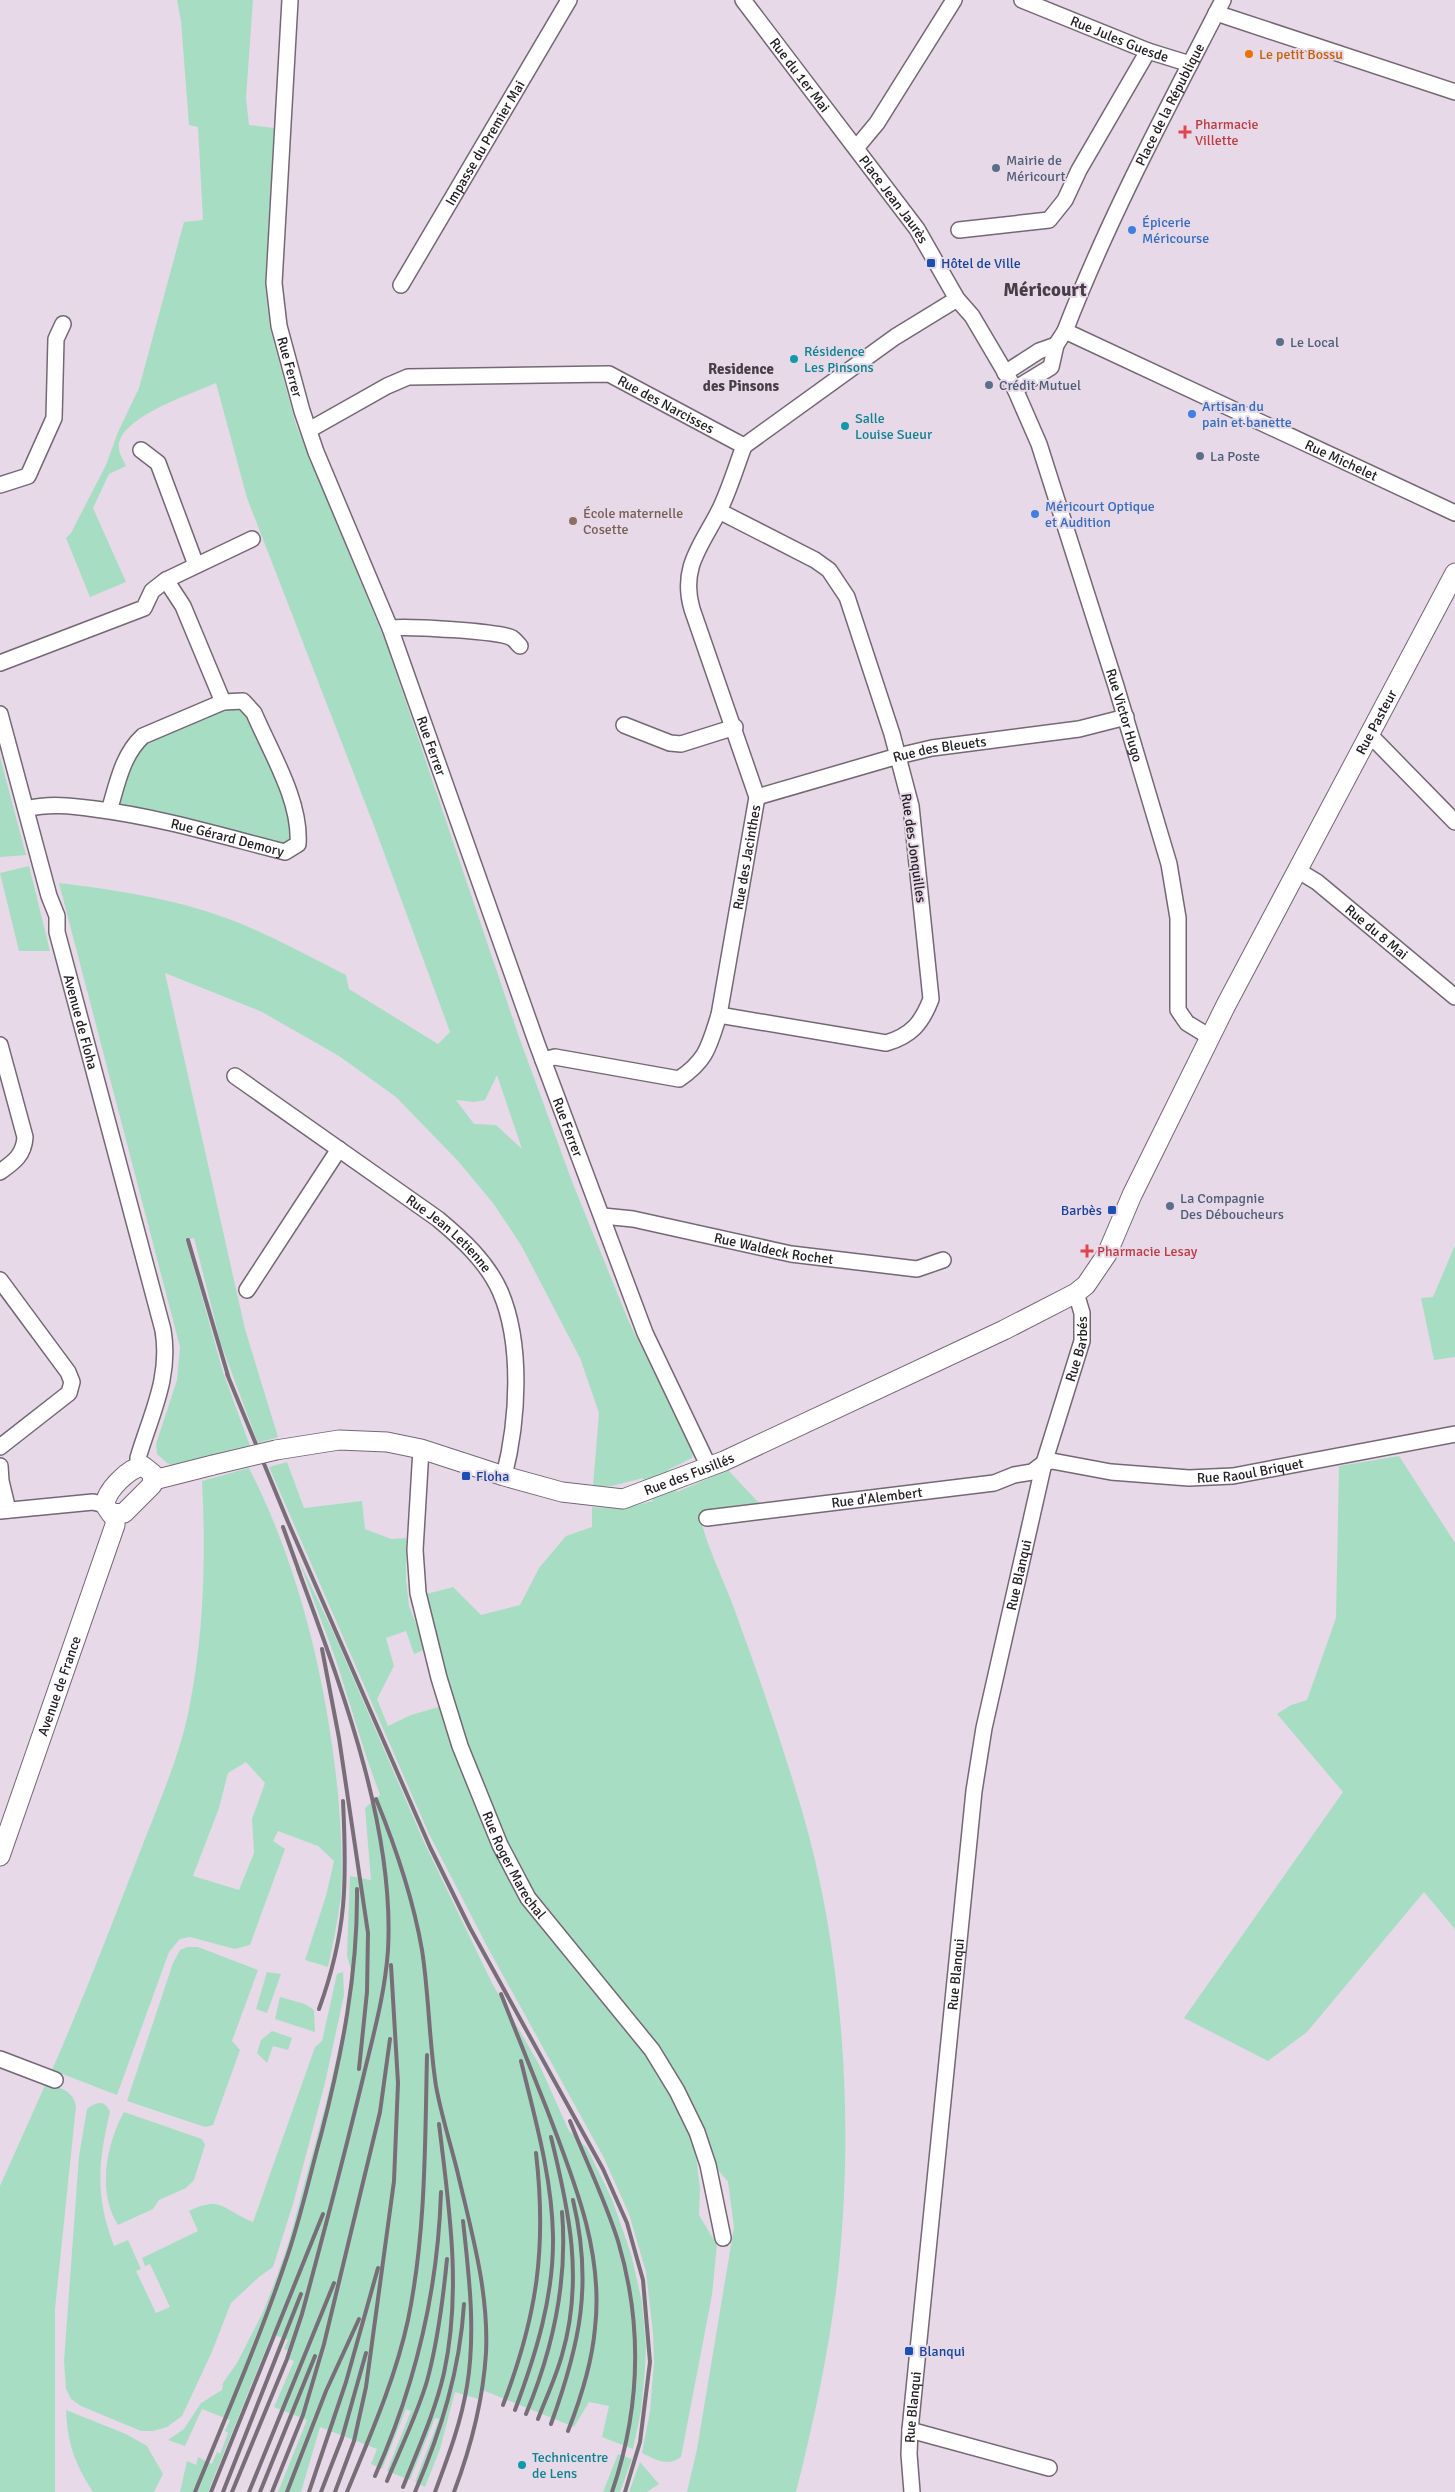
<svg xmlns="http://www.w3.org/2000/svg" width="1455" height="2492" viewBox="0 0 1455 2492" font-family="Signika,sans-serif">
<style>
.green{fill:#a7dec3;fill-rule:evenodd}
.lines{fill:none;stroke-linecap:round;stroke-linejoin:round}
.minor-casing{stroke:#746875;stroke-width:18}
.tertiary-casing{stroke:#746875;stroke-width:21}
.minor{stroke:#fff;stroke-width:15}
.tertiary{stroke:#fff;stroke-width:19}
.rail{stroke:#786e78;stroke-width:4}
.tertiary-bridge-casing{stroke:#746875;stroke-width:21;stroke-linecap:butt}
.tertiary-bridge{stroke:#fff;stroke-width:19}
.food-dot{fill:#e8710a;stroke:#e7d9e8;stroke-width:2}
.health-dot{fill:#e0444e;stroke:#e7d9e8;stroke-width:2}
.service-dot{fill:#5c6f8a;stroke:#e7d9e8;stroke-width:2}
.shop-dot{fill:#3f7fe0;stroke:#e7d9e8;stroke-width:2}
.transit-dot{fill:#1a4fb4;stroke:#e7d9e8;stroke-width:2}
.culture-dot{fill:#0f9aa8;stroke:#e7d9e8;stroke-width:2}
.education-dot{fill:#8d6e63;stroke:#e7d9e8;stroke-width:2}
.labels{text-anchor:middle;stroke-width:4;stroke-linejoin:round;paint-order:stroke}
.street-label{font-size:14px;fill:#262026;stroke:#e7d9e8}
.food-label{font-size:14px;fill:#c56008;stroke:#e7d9e8;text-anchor:start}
.health-label{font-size:14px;fill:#be3a42;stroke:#e7d9e8;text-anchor:start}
.service-label{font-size:14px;fill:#4e5e75;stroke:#e7d9e8;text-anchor:start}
.shop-label{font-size:14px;fill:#366cbe;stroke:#e7d9e8;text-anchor:start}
.transit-label{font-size:14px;fill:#164399;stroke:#e7d9e8;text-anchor:start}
.culture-label{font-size:14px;fill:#0d838f;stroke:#e7d9e8;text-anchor:start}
.education-label{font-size:14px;fill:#785e54;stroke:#e7d9e8;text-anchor:start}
.neighbourhood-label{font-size:15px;font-weight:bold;fill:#493d49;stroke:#e7d9e8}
.district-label{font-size:19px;font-weight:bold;fill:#493d49;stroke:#e7d9e8}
</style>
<rect width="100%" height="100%" fill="#e7d9e8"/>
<path class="green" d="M 177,0 L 253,0 L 246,98 L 249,125 L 274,128 L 265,285 L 270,328 L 296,425 L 386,643 L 518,1034 L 573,1184 L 629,1322 L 693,1451 L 692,1458 L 668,1470 L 677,1492 L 728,1470 L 760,1504 L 711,1509 L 700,1517 C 708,1550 724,1580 735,1611 C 759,1676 781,1741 801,1807 C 843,1949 854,2117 839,2265 C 831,2342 815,2417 796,2492 L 687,2492 L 697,2449 L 734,2227 L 728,2182 L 715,2166 L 689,2104 L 528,1886 C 476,1796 450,1694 423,1595 L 453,1587 L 481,1615 L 520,1605 L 539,1568 L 566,1536 L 592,1527 L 592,1507 L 620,1509 L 653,1501 L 643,1478 L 612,1486 L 593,1486 L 599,1413 L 580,1358 L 521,1245 L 493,1203 L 458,1161 L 396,1097 L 339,1056 L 262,1012 L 165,973 L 245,1329 L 278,1437 L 258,1443 L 221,1344 L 194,1238 L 186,1240 L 223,1372 L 250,1446 L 172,1465 L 167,1463 L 157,1454 L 156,1444 L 177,1380 L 180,1347 L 59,883 C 115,890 172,898 226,918 C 267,933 306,955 346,975 L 349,989 L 438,1044 L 450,1032 L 376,831 L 247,498 L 216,383 C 194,393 116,418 119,448 C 119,454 124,461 126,466 L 109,474 L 93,508 L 126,582 L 90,597 L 66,538 L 71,533 L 106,465 L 118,432 L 139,388 L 184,222 L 203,220 L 198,127 L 189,125 L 181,21 ZM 497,1075 L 522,1149 L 496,1125 L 474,1124 L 456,1100 L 474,1102 L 485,1100 Z
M 243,701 L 299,829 L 285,852 L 109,811 L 133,745 Z
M 0,757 L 26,855 L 0,857 Z
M 29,866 L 32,878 L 50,951 L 19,951 L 0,873 Z
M 1455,1245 L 1455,1357 L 1434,1360 L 1421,1298 L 1433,1297 Z
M 1399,1456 L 1455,1543 L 1455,1929 L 1424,1892 L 1307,2032 L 1268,2061 L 1184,2018 L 1343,1792 L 1277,1714 L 1291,1705 L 1307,1700 L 1336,1618 L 1339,1466 Z
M 287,1462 L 304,1508 L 362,1501 L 365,1529 L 391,1539 L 406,1538 L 406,1579 L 409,1606 L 426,1649 L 414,1654 L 406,1631 L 386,1638 L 394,1666 L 377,1699 L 388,1726 L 411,1715 L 442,1706 L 468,1785 L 503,1867 L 521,1903 L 655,2067 L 677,2103 L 695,2147 L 700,2189 L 699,2215 L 717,2245 L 712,2295 L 681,2457 C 668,2467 656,2460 642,2453 L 650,2411 L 654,2363 L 653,2333 L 646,2272 L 629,2214 L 604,2158 L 489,1950 L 429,1834 L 269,1467 Z
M 249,1468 C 300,1568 327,1683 338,1794 C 341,1828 343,1862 341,1896 C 338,1920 333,1944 328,1967 L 305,1960 L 326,1896 L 334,1861 L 318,1846 L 278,1831 L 273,1841 L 285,1849 L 250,1945 L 235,1949 L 190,1937 L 180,1939 L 169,1952 L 117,2095 L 52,2070 C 84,1997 112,1924 141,1849 C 158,1805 178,1760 188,1714 C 204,1637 206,1559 202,1481 ZM 246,1762 L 265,1783 L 252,1819 L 254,1853 L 239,1890 L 193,1876 L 219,1808 L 228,1773 Z
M 298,1558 L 335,1636 L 424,1842 L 492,1983 L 540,2066 L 569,2131 L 587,2148 L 612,2199 L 631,2254 L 642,2302 L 646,2346 L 645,2368 L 641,2411 L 633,2449 L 602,2437 L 609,2406 L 589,2402 L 574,2427 L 480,2389 L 478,2399 L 455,2392 L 440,2449 L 425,2487 L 415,2482 L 439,2419 L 435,2418 L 410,2480 L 387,2471 L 411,2411 L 406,2409 L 382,2469 L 371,2464 L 377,2449 L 320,2427 L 301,2492 L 278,2492 L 307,2420 L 274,2407 L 294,2361 L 289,2359 L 292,2352 L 284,2349 L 288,2340 L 272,2334 L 208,2492 L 180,2492 L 187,2461 L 196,2465 L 198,2457 L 212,2464 L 217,2452 L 220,2454 L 228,2433 L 225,2431 L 230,2420 L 202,2409 L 185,2446 L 168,2440 L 184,2429 L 201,2403 L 222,2390 L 223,2383 L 237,2363 L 263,2312 L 277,2276 L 289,2241 L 326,2103 L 345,2022 L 351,1970 L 347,1956 L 350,1876 L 371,1880 L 365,1808 L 380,1795 L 367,1759 L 336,1660 Z
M 187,1947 L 198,1947 L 258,1970 L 232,2041 L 240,2050 L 213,2125 L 205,2127 L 127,2101 L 173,1963 L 180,1950 Z
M 267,1972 L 281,1974 L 267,2013 L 256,2009 Z
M 343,1972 L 344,1995 L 325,2083 L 293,2204 L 273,2267 L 259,2277 L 231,2303 L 211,2354 L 182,2416 L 167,2427 L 153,2431 L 141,2431 L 81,2406 L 71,2399 L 66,2389 L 64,2361 L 79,2156 L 87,2109 C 96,2102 105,2099 110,2112 C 98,2163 95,2196 114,2246 L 128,2240 L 141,2269 L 136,2271 L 156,2313 L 170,2307 L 150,2264 L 145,2266 L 142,2258 L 198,2231 L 189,2211 C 222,2195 223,2210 253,2222 L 315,2047 L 322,2041 L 337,1974 Z
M 280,1997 L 305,2004 L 314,2010 L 315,2032 L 275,2019 Z
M 272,2031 L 292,2038 L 288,2050 L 273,2046 L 267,2063 L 257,2053 L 261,2040 Z
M 46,2083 C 60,2088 73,2090 76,2106 L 55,2309 L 55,2492 L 0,2492 L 0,2186 Z
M 124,2112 L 202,2139 L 205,2145 L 194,2180 L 186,2188 L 159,2200 L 153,2209 L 118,2225 C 97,2193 106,2144 124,2112 Z
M 66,2410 L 126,2434 L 147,2446 L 163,2474 L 154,2492 L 93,2492 C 74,2462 68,2445 66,2410 Z
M 618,2454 L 632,2459 L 620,2492 L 603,2492 Z
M 640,2462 L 659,2484 L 647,2492 L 629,2492 Z"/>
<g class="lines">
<g class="minor-casing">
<g id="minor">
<path id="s1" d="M 290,0 L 274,283 L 279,326 L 302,411 L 316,452 L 390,628 L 537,1044 L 645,1333 L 709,1467"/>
<path id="s2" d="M 743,0 L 917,229 L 957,299 L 972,316 L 1015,389 L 1039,444 L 1116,686 L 1169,864 L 1178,918 L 1178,1010 L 1187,1023 L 1210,1037"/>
<path id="s3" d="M 1022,0 L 1148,51 L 1190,64"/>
<path d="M 1216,13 L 1455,92"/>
<path d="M 857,147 L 877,123 L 954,0"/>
<path d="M 959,230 L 1049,220 L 1065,200 L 1079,170 L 1148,51"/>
<path id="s4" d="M 401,285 L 569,0"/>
<path id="s5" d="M 1065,331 L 1455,513"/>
<path d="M 1005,373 L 1039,351 L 1056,345"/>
<path id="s6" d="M 1015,389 L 1051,367 L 1056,345 L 1065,331 C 1109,217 1167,109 1223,0"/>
<path id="s7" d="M 309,430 L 387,386 L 408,377 L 609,374 L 744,446 L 895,337 L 957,299"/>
<path d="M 141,450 L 158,463 L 196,565"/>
<path d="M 0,485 L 28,476 L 54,418 L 56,339 L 63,324"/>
<path d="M 166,580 L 183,606 L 223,702"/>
<path d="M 390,628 C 406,626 500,631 512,638 C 515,640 518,644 520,646"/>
<path d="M 0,663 L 144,608 L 152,591 L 166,580 L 252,539"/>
<path id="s8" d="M 0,714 L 49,896 L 57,916 L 57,932 L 163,1330 C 171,1378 151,1414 138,1458 L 138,1467"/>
<path d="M 624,725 L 670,743 L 681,744 L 735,727"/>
<path d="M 1369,734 L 1455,822"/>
<path id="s9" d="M 757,797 L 898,756 L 932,748 L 1079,729 L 1126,717"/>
<path id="s10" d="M 27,809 C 49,803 72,806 95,809 C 159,817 222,836 285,852 L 298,844 C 301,801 271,753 254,713 L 243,701 L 223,702 L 143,736 C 122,755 117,785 109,811"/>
<path id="s11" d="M 1297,870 L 1317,882 L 1455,997"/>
<path d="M 719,1015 L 886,1043 C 911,1036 922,1023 931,999 L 911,806 L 892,734 L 847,597 L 829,570 L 815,560 L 719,511"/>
<path d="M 0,1045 L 25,1137 C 24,1155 14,1162 0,1172"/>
<path id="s12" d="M 543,1060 L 555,1057 L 679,1079 C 707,1060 709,1046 719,1015 L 757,797 L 692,609 C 680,568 701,546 719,511 C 729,491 736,467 744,446"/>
<path id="s13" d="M 235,1076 L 438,1219 C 462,1239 487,1262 500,1291 C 523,1344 518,1421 504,1476"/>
<path id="s14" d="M 603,1216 L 633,1219 L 791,1254 L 917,1269 L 943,1260"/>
<path d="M 0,1280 L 68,1372 L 72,1382 L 69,1393 L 0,1447"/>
<path d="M 247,1290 L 339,1149"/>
<path id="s15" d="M 421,1449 L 415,1550 L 418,1593 L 439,1678 L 460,1746 L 500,1845 L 528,1898 L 652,2050 L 677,2091 L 697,2132 L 708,2165 L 723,2238"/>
<path d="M 0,1466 L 1,1481 L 8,1510"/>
<path d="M 0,1511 L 93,1502 L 105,1505"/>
<path id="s16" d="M 707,1518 L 994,1483 L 1014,1475 L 1032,1472 L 1044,1463 L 1052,1461 L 1111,1472 L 1189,1478 L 1233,1476 L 1455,1434"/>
<path d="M 0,2059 L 55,2080"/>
<path d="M 910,2430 L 1049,2468"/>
<path id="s17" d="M 912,2492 L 909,2454 L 910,2430 L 974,1791 L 984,1728 L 1044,1463 L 1082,1341 L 1082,1313 L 1076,1293"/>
</g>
</g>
<g class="tertiary-casing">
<g id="tertiary">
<path id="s18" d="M 276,1450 L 339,1440 L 387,1442 L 421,1449 L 504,1476 L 562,1492 L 623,1499 L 724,1461 L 1004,1330 L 1076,1293 L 1086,1285 L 1107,1254 L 1132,1195 L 1226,1005 L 1455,573"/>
<path d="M 143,1466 L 153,1474 L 152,1485 L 124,1513 L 111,1514 L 105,1505 C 106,1490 129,1468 143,1466 Z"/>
<path d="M 154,1480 L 213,1465"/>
<path id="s19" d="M 0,1856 L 115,1525 L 115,1515"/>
</g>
</g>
<use href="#minor" class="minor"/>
<use href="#tertiary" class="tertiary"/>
<path class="rail" d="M 188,1240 L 229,1379
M 227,1374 L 288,1522 L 430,1847 L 470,1928 L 603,2169 L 627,2223 L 643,2280 L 650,2362 L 640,2442 L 625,2492
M 283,1527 L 300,1574
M 322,1649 L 339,1738 L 368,1933 L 367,1992 L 359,2069
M 376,1799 C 396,1848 413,1898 422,1950 C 429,1995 429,2041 436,2086 C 441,2114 450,2142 457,2170 C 471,2230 489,2291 486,2353 C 483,2401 471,2447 454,2492
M 501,1994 C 516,2032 531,2070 546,2107 C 573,2178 604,2251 595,2328 C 592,2363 581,2398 568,2431
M 319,2009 C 347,1932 347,1881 343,1801
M 570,2121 C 586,2161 605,2200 618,2241 C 643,2325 640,2410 612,2492
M 503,2405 C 537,2316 547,2248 536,2153
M 515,2410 C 536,2354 554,2296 553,2236 C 552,2177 535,2118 521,2061
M 526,2414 C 553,2349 568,2283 562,2212
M 538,2419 C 546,2398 556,2377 562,2355 C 584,2280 569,2210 551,2137
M 551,2424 C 580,2344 593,2284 573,2200
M 375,2476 C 415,2386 438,2291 441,2192
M 387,2481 C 401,2447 417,2415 427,2381 C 438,2341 443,2300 447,2259
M 403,2487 C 418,2449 435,2412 444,2373 C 462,2290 449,2206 439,2124
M 195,2492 C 226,2416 259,2340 285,2263 C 300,2221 309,2178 321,2135 C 342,2054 358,1973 357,1889
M 211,2492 L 323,2214
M 223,2492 L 301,2294
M 232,2492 L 287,2359 L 302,2314 C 323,2236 344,2157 363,2078 C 373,2036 385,1994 388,1950 C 395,1826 340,1684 298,1569
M 249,2492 L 334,2283
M 260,2492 L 315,2356
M 272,2492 L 303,2415 L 324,2344 L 380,2112 L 390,2039
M 287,2492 L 326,2391 L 359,2319
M 309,2492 L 346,2382 L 378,2268
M 321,2492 L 342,2438 L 366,2353
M 335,2492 L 354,2441 L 366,2387 L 394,2181 L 398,2083 L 391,1965
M 347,2492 C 370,2436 395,2380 408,2320 C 426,2233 425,2143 427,2055
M 415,2492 C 441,2431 460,2370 464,2304
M 435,2492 C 448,2457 461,2423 467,2386 C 476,2332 469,2275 463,2221"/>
<g class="tertiary-bridge-casing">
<path id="tertiary-bridge" d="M 213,1465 L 276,1450"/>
</g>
<use href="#tertiary-bridge" class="tertiary-bridge"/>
</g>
<circle class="food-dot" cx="1249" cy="54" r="5"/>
<g class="health-dot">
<path d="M1182.5 124.5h5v5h5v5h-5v5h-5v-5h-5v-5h5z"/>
<path d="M1084.5 1243.5h5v5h5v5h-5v5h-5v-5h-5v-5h5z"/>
</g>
<g class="service-dot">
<circle cx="996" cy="168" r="5"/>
<circle cx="1280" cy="342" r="5"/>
<circle cx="989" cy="385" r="5"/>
<circle cx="1200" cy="456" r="5"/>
<circle cx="1170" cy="1206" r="5"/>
</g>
<g class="shop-dot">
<circle cx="1132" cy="230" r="5"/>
<circle cx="1192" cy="414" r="5"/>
<circle cx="1035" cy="514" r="5"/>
</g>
<g class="transit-dot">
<rect x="926" y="258" width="10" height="10" rx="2.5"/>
<rect x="1107" y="1205" width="10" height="10" rx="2.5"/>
<rect x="461" y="1471" width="10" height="10" rx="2.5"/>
<rect x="904" y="2346" width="10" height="10" rx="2.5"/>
</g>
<g class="culture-dot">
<circle cx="794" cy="359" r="5"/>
<circle cx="845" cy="426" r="5"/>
<circle cx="522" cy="2465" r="5"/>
</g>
<circle class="education-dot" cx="573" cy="521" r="5"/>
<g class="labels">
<g class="street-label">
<text dy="5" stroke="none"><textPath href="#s3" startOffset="105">Rue Jules Guesde</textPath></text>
<text dy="5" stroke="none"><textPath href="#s2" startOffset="94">Rue du 1er Mai</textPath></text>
<text dy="5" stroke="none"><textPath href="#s6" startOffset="331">Place de la République</textPath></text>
<text dy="5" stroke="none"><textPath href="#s4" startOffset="165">Impasse du Premier Mai</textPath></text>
<text dy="5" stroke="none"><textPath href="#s2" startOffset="250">Place Jean Jaurès</textPath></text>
<text dy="5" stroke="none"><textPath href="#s1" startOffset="369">Rue Ferrer</textPath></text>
<text dy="5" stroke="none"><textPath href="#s7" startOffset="378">Rue des Narcisses</textPath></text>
<text dy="5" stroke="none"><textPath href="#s5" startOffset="305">Rue Michelet</textPath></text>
<text dy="5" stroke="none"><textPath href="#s2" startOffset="820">Rue Victor Hugo</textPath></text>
<text dy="5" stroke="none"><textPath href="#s18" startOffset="1500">Rue Pasteur</textPath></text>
<text dy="5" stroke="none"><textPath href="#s1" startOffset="774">Rue Ferrer</textPath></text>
<text dy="5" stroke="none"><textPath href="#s9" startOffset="189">Rue des Bleuets</textPath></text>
<text dy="5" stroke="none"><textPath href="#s10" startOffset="204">Rue Gérard Demory</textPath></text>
<text transform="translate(914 848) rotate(82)" y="5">Rue des Jonquilles</text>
<text dy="5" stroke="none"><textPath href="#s12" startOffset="376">Rue des Jacinthes</textPath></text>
<text dy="5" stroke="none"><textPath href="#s11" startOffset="101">Rue du 8 Mai</textPath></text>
<text dy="5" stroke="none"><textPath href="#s8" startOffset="319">Avenue de Floha</textPath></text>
<text dy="5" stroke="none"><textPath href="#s1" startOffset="1179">Rue Ferrer</textPath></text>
<text dy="5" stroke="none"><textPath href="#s13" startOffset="266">Rue Jean Letienne</textPath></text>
<text dy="5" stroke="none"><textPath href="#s14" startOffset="174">Rue Waldeck Rochet</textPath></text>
<text dy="5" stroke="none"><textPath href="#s17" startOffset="1159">Rue Barbés</textPath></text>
<text dy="5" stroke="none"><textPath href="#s16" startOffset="552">Rue Raoul Briquet</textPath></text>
<text dy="5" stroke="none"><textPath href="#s18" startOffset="426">Rue des Fusillés</textPath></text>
<text dy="5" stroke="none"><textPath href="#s16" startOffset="171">Rue d'Alembert</textPath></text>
<text dy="5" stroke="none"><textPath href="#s17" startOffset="925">Rue Blanqui</textPath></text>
<text dy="5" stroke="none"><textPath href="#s19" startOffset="180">Avenue de France</textPath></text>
<text dy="5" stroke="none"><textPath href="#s15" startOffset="434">Rue Roger Marechal</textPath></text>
<text dy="5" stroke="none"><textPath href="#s17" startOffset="520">Rue Blanqui</textPath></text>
<text dy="5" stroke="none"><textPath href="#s17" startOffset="85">Rue Blanqui</textPath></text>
</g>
<g class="food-label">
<text x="1259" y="59">Le petit Bossu</text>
</g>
<g class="health-label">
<text x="1195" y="129">Pharmacie<tspan x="1195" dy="16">Villette</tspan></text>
<text x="1097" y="1256">Pharmacie Lesay</text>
</g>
<g class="service-label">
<text x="1006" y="165">Mairie de<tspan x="1006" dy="16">Méricourt</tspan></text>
<text x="1290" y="347">Le Local</text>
<text x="999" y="390">Crédit Mutuel</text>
<text x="1210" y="461">La Poste</text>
<text x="1180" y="1203">La Compagnie<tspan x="1180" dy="16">Des Déboucheurs</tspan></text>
</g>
<g class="shop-label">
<text x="1142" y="227">Épicerie<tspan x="1142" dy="16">Méricourse</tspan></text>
<text x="1202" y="411">Artisan du<tspan x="1202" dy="16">pain et banette</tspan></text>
<text x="1045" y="511">Méricourt Optique<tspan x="1045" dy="16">et Audition</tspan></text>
</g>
<g class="transit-label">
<text x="941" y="268">Hôtel de Ville</text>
<text x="1102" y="1215" text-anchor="end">Barbès</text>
<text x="476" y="1481">Floha</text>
<text x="919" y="2356">Blanqui</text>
</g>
<g class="culture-label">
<text x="804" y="356">Résidence<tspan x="804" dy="16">Les Pinsons</tspan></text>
<text x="855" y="423">Salle<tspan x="855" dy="16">Louise Sueur</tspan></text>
<text x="532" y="2462">Technicentre<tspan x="532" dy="16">de Lens</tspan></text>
</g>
<g class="education-label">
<text x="583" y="518">École maternelle<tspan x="583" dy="16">Cosette</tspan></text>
</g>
<g class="neighbourhood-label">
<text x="741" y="374">Residence<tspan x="741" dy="17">des Pinsons</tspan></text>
</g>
<g class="district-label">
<text x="1045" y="296">Méricourt</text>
</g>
</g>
</svg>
